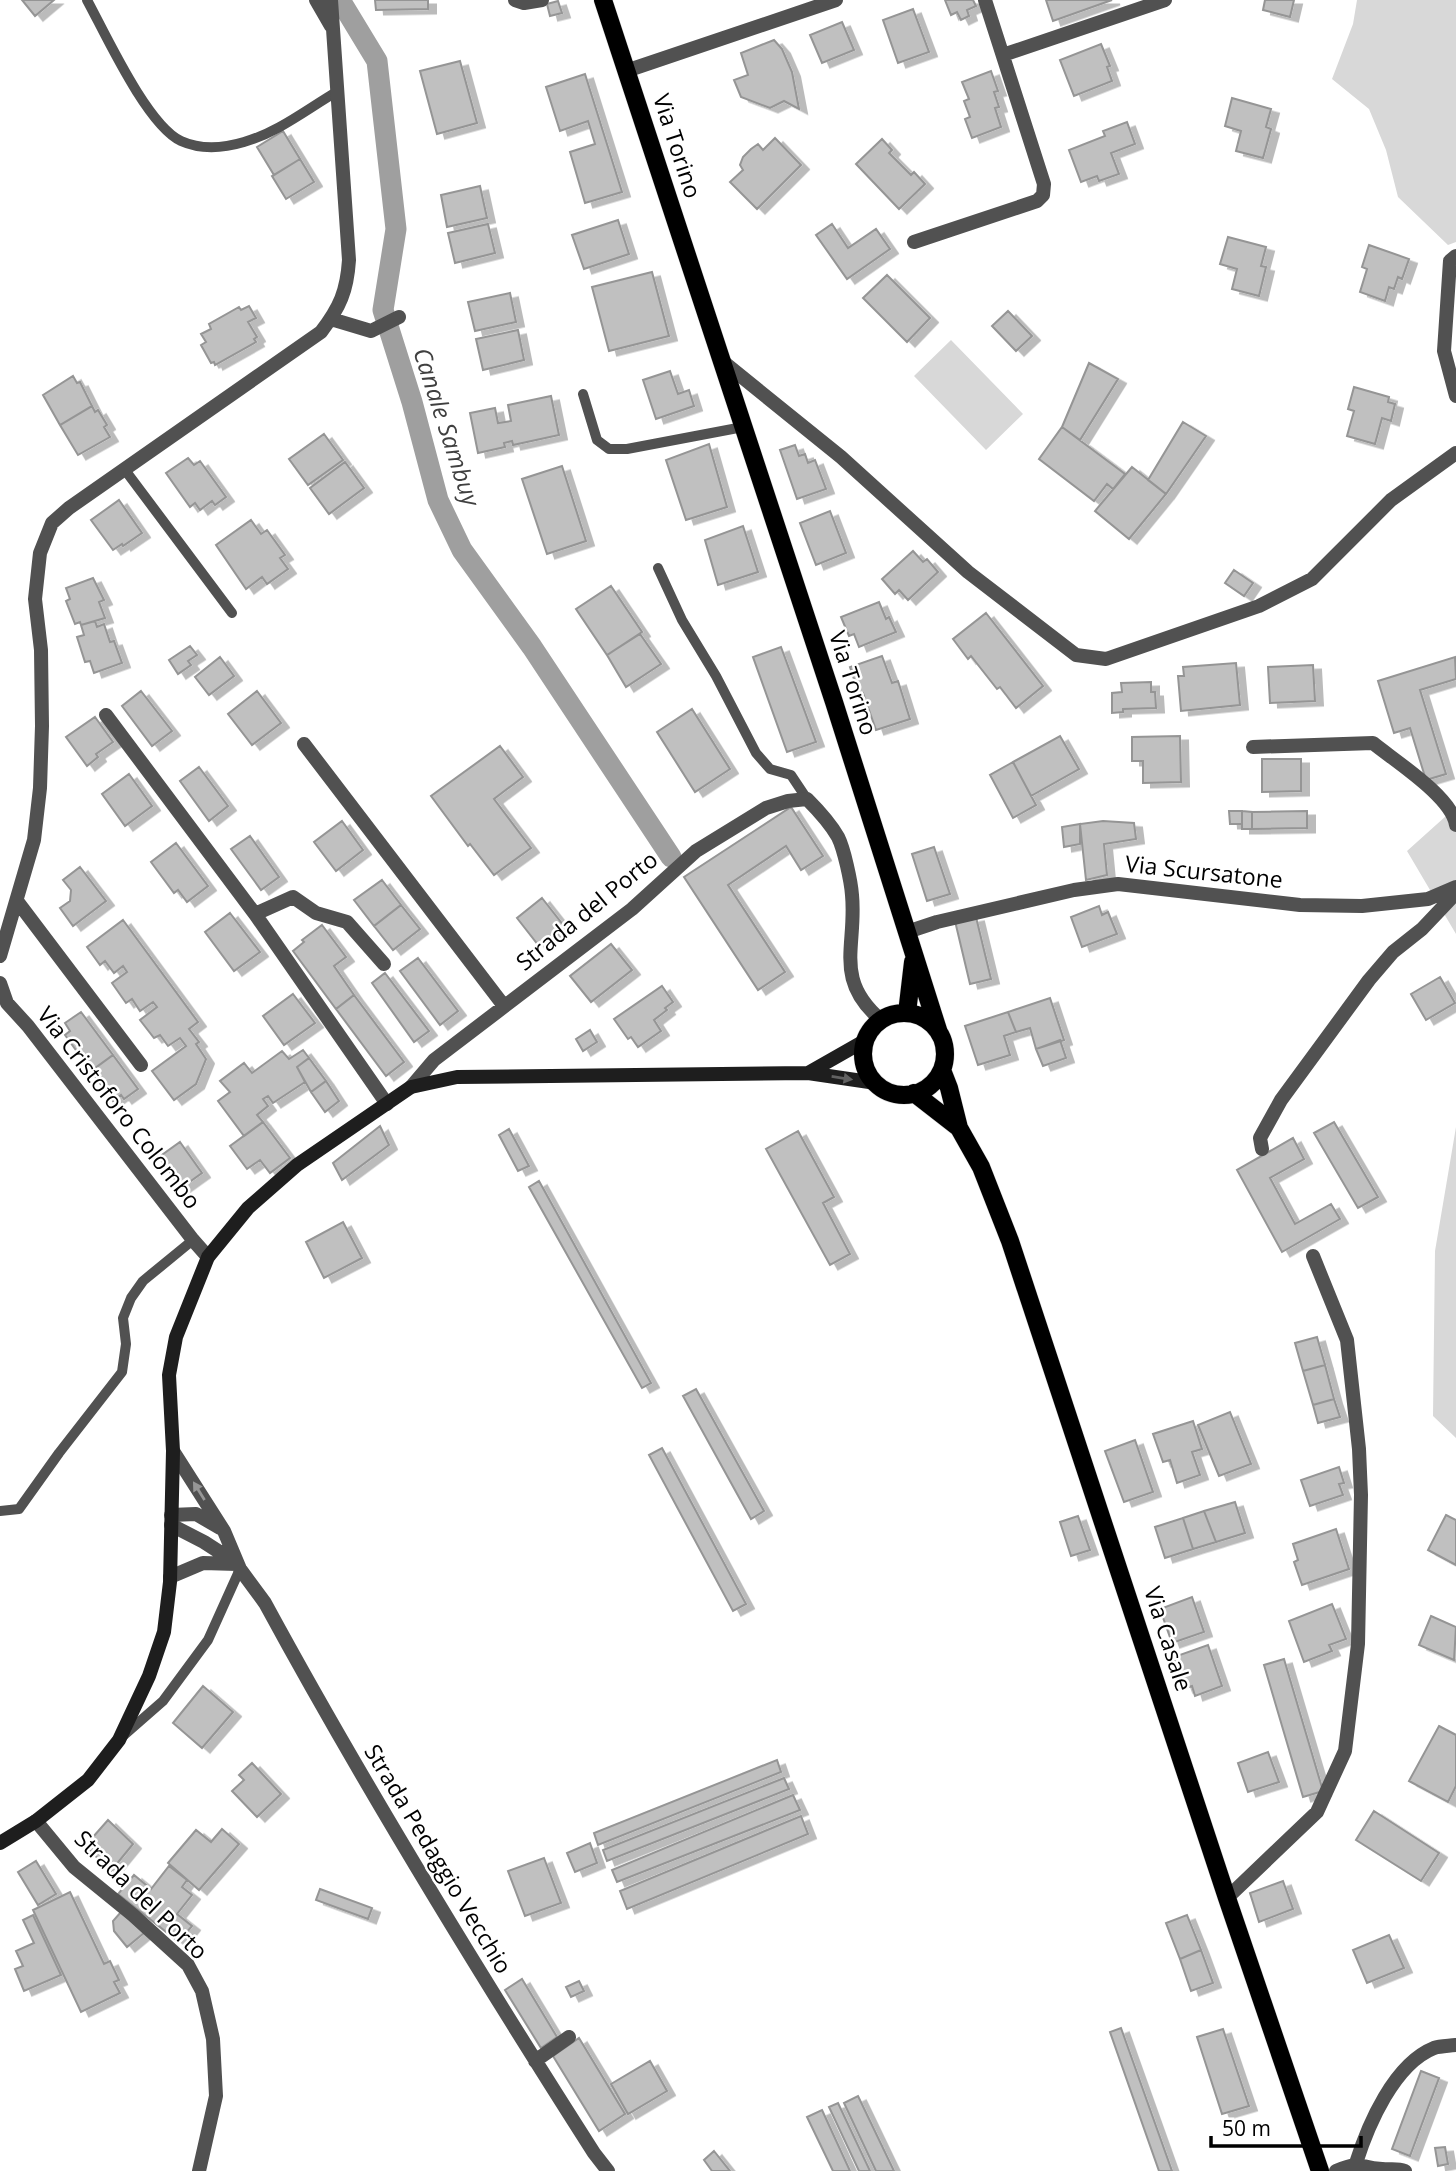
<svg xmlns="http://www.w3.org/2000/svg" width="1456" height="2171" viewBox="0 0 1456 2171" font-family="'Open Sans',sans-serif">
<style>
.green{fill:#d8d8d8}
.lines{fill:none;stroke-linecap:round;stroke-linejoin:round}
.canal{stroke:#9f9f9f;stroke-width:21}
.building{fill:#c0c0c0;stroke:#959595;stroke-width:2;filter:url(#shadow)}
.primary-casing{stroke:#dbdbdb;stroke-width:19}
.lane{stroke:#515151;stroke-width:10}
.street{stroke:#515151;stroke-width:14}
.secondary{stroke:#1e1e1e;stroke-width:14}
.primary{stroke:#000;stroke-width:18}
.oneway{fill:#626262}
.oneway2{fill:#979797}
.labels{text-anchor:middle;stroke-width:5;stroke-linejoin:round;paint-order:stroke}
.street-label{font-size:23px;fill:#000;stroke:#fff}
.water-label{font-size:24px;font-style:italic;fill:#404040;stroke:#fff}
</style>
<defs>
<filter id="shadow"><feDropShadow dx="8" dy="4.5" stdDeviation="0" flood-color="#0004"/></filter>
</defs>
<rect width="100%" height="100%" fill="#fff"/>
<path class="green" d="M 1357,0 L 1456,0 L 1456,242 L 1448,245 L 1398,197 L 1386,150 L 1369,109 L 1332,79 L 1353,24 Z
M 951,340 L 1023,414 L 986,450 L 914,376 Z
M 1456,807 L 1456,934 L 1407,851 Z
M 1456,1127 L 1456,1438 L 1433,1416 L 1435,1251 Z"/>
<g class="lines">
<path class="canal" d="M 340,0 L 377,61 L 396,229 L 383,310 L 412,402 L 438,500 L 462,550 L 532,647 L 671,857"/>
</g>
<path class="building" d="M 22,0 L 54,0 L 35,16 Z
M 375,0 L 428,0 L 428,9 L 376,10 Z
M 945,0 L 973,0 L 976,6 L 967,10 L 969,16 L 961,20 L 957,12 L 951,15 Z
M 1046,0 L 1112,0 L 1053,21 Z
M 1265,0 L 1294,0 L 1290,17 L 1263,10 Z
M 558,1 L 562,13 L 550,16 L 547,4 Z
M 913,9 L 929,52 L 898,63 L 883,20 Z
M 842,22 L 854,50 L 822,63 L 810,35 Z
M 774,40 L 782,49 L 792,72 L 799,109 L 784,101 L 770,108 L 741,97 L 734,80 L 748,75 L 741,53 Z
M 1101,44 L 1110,66 L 1107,67 L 1112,81 L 1074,96 L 1060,60 Z
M 460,61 L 477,123 L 437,134 L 420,71 Z
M 991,71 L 998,91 L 994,92 L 999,107 L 995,108 L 1001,127 L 972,138 L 965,119 L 970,117 L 964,101 L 969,99 L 962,82 Z
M 585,74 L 622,192 L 585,203 L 570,152 L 595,144 L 588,121 L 560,131 L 546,87 Z
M 1232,98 L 1271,109 L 1266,127 L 1271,129 L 1263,158 L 1236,151 L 1241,131 L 1225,126 Z
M 1127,122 L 1135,144 L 1111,153 L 1119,174 L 1099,181 L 1097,176 L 1081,182 L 1069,150 L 1105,136 L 1103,131 Z
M 283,131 L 300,159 L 274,175 L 257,147 Z
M 775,138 L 801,165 L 757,209 L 730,182 L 743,170 L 740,165 L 743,157 L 751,149 L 758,144 L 763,150 Z
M 882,139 L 892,150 L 889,153 L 911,175 L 914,172 L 925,184 L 899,209 L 856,164 Z
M 300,159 L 314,182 L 286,199 L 272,176 Z
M 480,186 L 487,218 L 447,227 L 441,195 Z
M 618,220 L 629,254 L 584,269 L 572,235 Z
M 488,224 L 495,253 L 455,263 L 448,233 Z
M 832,224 L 848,248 L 876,229 L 890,249 L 847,279 L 816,235 Z
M 1228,237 L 1266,247 L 1261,266 L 1266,267 L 1259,296 L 1232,289 L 1237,269 L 1220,264 Z
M 1369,245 L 1409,259 L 1402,279 L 1398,277 L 1394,289 L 1389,287 L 1385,301 L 1360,292 L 1367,269 L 1362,267 Z
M 652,272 L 669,336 L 609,351 L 592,287 Z
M 887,275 L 930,318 L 907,342 L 863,298 Z
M 510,293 L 516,322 L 475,331 L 468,302 Z
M 249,306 L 256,318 L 248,322 L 257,337 L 254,339 L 256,342 L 215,365 L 214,362 L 211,363 L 201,345 L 206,342 L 201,334 L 211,329 L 209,324 L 239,307 L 241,310 Z
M 1008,311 L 1032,336 L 1016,351 L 992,326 Z
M 518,330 L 524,360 L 483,370 L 476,339 Z
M 1089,363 L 1118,379 L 1080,440 L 1062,427 Z
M 670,371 L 678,394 L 689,390 L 694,406 L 656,419 L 643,380 Z
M 73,376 L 77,383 L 80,382 L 92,406 L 60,425 L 43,395 Z
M 1354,387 L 1389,397 L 1388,402 L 1395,404 L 1391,421 L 1382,418 L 1375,444 L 1347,436 L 1354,411 L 1348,409 Z
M 551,396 L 559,435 L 513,445 L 512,441 L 504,443 L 505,447 L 478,453 L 470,413 L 495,408 L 498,423 L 511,421 L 508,405 Z
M 92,406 L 95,412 L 98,410 L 107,425 L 104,427 L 110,437 L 78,455 L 60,425 Z
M 1183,422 L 1206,436 L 1166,494 L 1148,480 Z
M 1062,427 L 1125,474 L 1113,489 L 1107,484 L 1094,501 L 1039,459 Z
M 324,434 L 343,460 L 308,485 L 289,459 Z
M 709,444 L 727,507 L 686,520 L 666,460 Z
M 795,445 L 799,456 L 805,454 L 808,463 L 815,460 L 826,489 L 797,499 L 780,450 Z
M 188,458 L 194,465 L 200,461 L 226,497 L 215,505 L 212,501 L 200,510 L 195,503 L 190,507 L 166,473 Z
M 345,462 L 364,488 L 329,514 L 310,488 Z
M 562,466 L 586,541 L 547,554 L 522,479 Z
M 1132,467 L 1166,494 L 1129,539 L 1095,511 Z
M 119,500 L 142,533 L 123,546 L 122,544 L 113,550 L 91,520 Z
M 830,511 L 846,553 L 816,565 L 800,523 Z
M 251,520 L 261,534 L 267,530 L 285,555 L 280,558 L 288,569 L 267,584 L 262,577 L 246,589 L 216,545 Z
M 743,526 L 758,572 L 718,585 L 705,540 Z
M 913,551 L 923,562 L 927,559 L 938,572 L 908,600 L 899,590 L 895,594 L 882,579 Z
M 1234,570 L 1253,583 L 1244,596 L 1225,583 Z
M 93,578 L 104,600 L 99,602 L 105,618 L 81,625 L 80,622 L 75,624 L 66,601 L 70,599 L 66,588 Z
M 611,586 L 642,632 L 607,655 L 576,609 Z
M 879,602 L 886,619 L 889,617 L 896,632 L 859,647 L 854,634 L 849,636 L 841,617 Z
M 986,613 L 1043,686 L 1016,708 L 1000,687 L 997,689 L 971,656 L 968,659 L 953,639 Z
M 95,621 L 97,627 L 104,624 L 110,642 L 114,641 L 122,663 L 94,673 L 90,661 L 85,662 L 77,637 L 84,635 L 81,625 Z
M 640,634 L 661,664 L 626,687 L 607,655 Z
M 190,646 L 197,655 L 188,661 L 191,665 L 178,674 L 169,660 Z
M 781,647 L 816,742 L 787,752 L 753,657 Z
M 882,656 L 892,683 L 898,681 L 910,719 L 876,730 L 863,693 L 859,694 L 850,667 Z
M 220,657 L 234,676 L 209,695 L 195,677 Z
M 1455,657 L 1456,679 L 1420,690 L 1446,774 L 1426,780 L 1410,728 L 1394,733 L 1378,681 Z
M 1236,663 L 1240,705 L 1181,711 L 1178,676 L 1184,676 L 1183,667 Z
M 1313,665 L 1315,701 L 1270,703 L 1268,667 Z
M 1151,682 L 1151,692 L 1155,692 L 1156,708 L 1123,709 L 1123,712 L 1112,713 L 1112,693 L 1122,692 L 1121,683 Z
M 141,691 L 172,731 L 152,746 L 122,706 Z
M 257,691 L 281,723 L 252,745 L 228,714 Z
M 692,709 L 730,769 L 695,792 L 657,732 Z
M 95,717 L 113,742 L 96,754 L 98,757 L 87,766 L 66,737 Z
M 1060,736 L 1079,769 L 1031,796 L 1013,762 Z
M 1180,736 L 1181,782 L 1143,783 L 1143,761 L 1132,761 L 1132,737 Z
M 500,746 L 523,777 L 494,799 L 531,848 L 494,875 L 470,844 L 468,846 L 431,796 Z
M 1262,759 L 1301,759 L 1301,791 L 1262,792 Z
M 1013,762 L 1036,805 L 1013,818 L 990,775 Z
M 199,767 L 228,806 L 209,821 L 180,781 Z
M 129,774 L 152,806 L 125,826 L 102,794 Z
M 791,807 L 823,856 L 801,870 L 786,846 L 728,885 L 785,972 L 758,990 L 684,877 Z
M 1229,811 L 1242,811 L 1242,824 L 1230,824 Z
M 1242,811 L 1252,812 L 1252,829 L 1242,829 Z
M 1307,811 L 1307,828 L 1252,829 L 1252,812 Z
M 342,821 L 363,850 L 336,871 L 314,842 Z
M 1103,821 L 1134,823 L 1136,839 L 1104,844 L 1107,875 L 1086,880 L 1080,824 Z
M 1080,824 L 1080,844 L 1064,847 L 1062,827 Z
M 250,836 L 279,877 L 261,890 L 231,849 Z
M 176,843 L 208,886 L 187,902 L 178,890 L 174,893 L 151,862 Z
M 934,847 L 950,894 L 927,901 L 912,854 Z
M 80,867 L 106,901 L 73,926 L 60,908 L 70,901 L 71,890 L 63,880 Z
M 382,880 L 401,905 L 374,926 L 354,900 Z
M 542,898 L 564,926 L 539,946 L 517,918 Z
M 401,905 L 420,929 L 393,950 L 374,926 Z
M 1099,906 L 1102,915 L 1108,912 L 1117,934 L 1082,947 L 1071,917 Z
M 230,913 L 260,952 L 234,971 L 205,932 Z
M 976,917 L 991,979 L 970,984 L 955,921 Z
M 123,920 L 198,1022 L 189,1029 L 199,1042 L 196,1044 L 206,1059 L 196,1084 L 174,1100 L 152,1071 L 186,1046 L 180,1038 L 168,1046 L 160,1035 L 154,1038 L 140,1020 L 157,1007 L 153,1002 L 140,1011 L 132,999 L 126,1003 L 112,983 L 127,972 L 123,966 L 114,973 L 105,961 L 100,965 L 87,947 Z
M 322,925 L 346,957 L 334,966 L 354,995 L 336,1009 L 293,951 L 304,942 L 302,940 Z
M 611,944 L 632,970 L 591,1002 L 570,976 Z
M 418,958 L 458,1011 L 440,1025 L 400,971 Z
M 385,973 L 429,1031 L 414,1042 L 372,983 Z
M 1440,977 L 1455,1003 L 1426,1020 L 1411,994 Z
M 662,986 L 673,1002 L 665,1008 L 667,1010 L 654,1020 L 661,1031 L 638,1047 L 631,1037 L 628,1039 L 614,1019 Z
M 293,994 L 315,1023 L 284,1045 L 263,1016 Z
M 354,995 L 404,1062 L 386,1076 L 336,1009 Z
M 1050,998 L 1064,1040 L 1036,1049 L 1030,1028 L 1016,1032 L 1008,1012 Z
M 81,1012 L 113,1055 L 91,1071 L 65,1035 L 70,1031 L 65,1023 Z
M 1008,1012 L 1016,1032 L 1004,1036 L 1010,1055 L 978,1065 L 965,1026 Z
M 590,1030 L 597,1042 L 583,1051 L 576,1039 Z
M 1060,1040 L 1066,1058 L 1043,1066 L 1036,1049 Z
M 303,1050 L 309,1058 L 297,1067 L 305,1082 L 273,1103 L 268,1096 L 263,1099 L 268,1106 L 257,1115 L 263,1122 L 244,1136 L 218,1101 L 230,1092 L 220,1081 L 244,1063 L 252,1073 L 282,1051 L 289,1059 Z
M 113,1055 L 138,1089 L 124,1099 L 121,1095 L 113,1101 L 91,1071 Z
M 309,1058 L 326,1081 L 311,1092 L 297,1067 Z
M 326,1081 L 339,1101 L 325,1112 L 311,1092 Z
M 263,1122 L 290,1158 L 270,1173 L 260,1160 L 247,1169 L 230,1146 Z
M 1334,1122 L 1378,1197 L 1358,1208 L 1314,1133 Z
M 380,1126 L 389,1145 L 342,1180 L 333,1163 Z
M 509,1129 L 529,1166 L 518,1171 L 499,1135 Z
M 798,1131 L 834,1197 L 823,1203 L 850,1254 L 830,1265 L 766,1149 Z
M 1293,1138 L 1304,1159 L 1270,1178 L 1295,1224 L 1331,1204 L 1340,1219 L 1282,1252 L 1237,1170 Z
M 180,1142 L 202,1173 L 181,1188 L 159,1157 Z
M 539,1181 L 651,1383 L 642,1388 L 529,1187 Z
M 343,1222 L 362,1258 L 324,1278 L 306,1242 Z
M 1317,1337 L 1325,1365 L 1303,1371 L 1295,1343 Z
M 1325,1365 L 1334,1399 L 1313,1405 L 1303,1371 Z
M 696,1389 L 764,1511 L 751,1519 L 683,1396 Z
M 1334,1399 L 1340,1417 L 1318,1423 L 1313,1405 Z
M 1230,1412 L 1251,1464 L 1219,1476 L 1198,1425 Z
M 1193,1421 L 1202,1449 L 1192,1452 L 1200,1475 L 1177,1483 L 1170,1460 L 1163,1462 L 1153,1434 Z
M 1135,1440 L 1153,1492 L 1124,1502 L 1105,1451 Z
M 662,1448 L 746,1604 L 733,1611 L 649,1455 Z
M 1339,1467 L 1344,1483 L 1339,1484 L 1343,1495 L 1310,1506 L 1301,1480 Z
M 1235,1502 L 1245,1533 L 1216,1542 L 1204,1511 Z
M 1204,1511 L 1216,1542 L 1193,1549 L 1183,1518 Z
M 1446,1515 L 1456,1520 L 1456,1565 L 1428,1550 Z
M 1078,1516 L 1090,1550 L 1071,1556 L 1060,1522 Z
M 1183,1518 L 1193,1549 L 1165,1558 L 1155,1527 Z
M 1336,1529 L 1349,1569 L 1302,1585 L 1294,1562 L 1298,1560 L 1293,1544 Z
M 1192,1597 L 1204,1632 L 1172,1643 L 1160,1609 Z
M 1332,1604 L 1346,1639 L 1329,1645 L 1332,1651 L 1304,1662 L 1289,1621 Z
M 1431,1616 L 1456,1627 L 1454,1660 L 1419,1645 Z
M 1208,1645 L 1222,1686 L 1195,1696 L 1192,1686 L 1185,1688 L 1174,1657 Z
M 1284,1659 L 1323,1791 L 1303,1797 L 1264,1665 Z
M 203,1686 L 233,1712 L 202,1748 L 173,1723 Z
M 1439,1726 L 1456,1735 L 1456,1786 L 1448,1802 L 1409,1781 Z
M 1268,1752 L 1279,1782 L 1248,1792 L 1238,1763 Z
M 777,1760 L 781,1772 L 598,1845 L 594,1833 Z
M 252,1763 L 281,1794 L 257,1817 L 232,1791 L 244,1780 L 239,1775 Z
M 784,1778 L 789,1789 L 607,1861 L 603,1850 Z
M 793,1795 L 800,1810 L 617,1882 L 612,1870 Z
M 1374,1811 L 1439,1853 L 1421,1881 L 1356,1840 Z
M 801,1816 L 808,1834 L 627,1909 L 620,1891 Z
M 108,1820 L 133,1844 L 111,1871 L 85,1846 Z
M 222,1829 L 239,1844 L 199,1890 L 168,1863 L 196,1830 L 211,1842 Z
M 590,1843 L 597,1863 L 575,1872 L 567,1853 Z
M 544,1858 L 561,1903 L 525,1916 L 508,1871 Z
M 36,1861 L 56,1894 L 38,1905 L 18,1872 Z
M 169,1866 L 187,1880 L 182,1887 L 192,1895 L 177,1914 L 192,1926 L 179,1942 L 118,1894 L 134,1875 L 151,1889 Z
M 1283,1881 L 1293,1909 L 1259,1922 L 1250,1893 Z
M 320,1889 L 372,1908 L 368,1919 L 316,1900 Z
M 70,1892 L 104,1964 L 110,1961 L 119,1980 L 114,1982 L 120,1993 L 81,2012 L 33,1910 Z
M 121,1912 L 144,1933 L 127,1947 L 114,1931 L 113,1921 Z
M 33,1915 L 61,1975 L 24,1991 L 15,1969 L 23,1966 L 16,1951 L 34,1943 L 23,1920 Z
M 1187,1915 L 1201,1950 L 1180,1959 L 1166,1923 Z
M 1389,1935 L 1404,1968 L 1367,1983 L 1353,1950 Z
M 1201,1950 L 1213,1983 L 1191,1991 L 1180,1959 Z
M 522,1979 L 557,2037 L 541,2048 L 505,1990 Z
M 579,1981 L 584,1991 L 571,1997 L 566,1987 Z
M 1121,2028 L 1172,2171 L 1159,2171 L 1110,2032 Z
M 1223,2029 L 1249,2106 L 1222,2114 L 1197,2037 Z
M 579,2038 L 625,2114 L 599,2131 L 553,2056 Z
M 650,2061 L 667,2091 L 628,2114 L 611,2084 Z
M 1421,2071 L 1439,2078 L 1410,2156 L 1392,2149 Z
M 858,2096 L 894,2171 L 876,2171 L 844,2103 Z
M 838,2103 L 870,2171 L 859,2171 L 829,2107 Z
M 822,2110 L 850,2171 L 833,2171 L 807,2117 Z
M 1445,2147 L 1448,2164 L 1438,2166 L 1435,2148 Z
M 714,2151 L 730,2171 L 712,2171 L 704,2160 Z"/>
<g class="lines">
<g class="primary-casing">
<path id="primary" d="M 603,0 L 834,702 L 939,1033
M 907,1013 L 913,962
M863 1054a41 41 0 1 1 82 0a41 41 0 1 1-82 0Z
M 942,1070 L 949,1088 L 959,1128 L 981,1167 L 1010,1241 L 1227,1898 L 1320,2171
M 914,1093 L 959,1128"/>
</g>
<path class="lane" d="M 87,0 C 106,35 147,125 181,141 C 201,150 224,148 244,142 C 279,132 307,109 338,91
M 583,394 L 597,440 L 609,449 L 627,449 L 743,427
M 125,470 L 232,613
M 658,568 L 682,620 L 716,676 L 756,753 L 770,769 L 791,775 L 807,799
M 0,1511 L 19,1509 L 59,1453 L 122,1372 L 126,1344 L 123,1318 L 131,1298 L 143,1281 L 193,1240
M 123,1736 L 163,1701 L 208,1640 L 240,1569"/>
<path class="street" d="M 316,0 L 331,26
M 515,0 L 524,3 L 542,0
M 1003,55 L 1165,0
M 626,71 L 836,0
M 914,242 L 1037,201 L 1043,195 L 1044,184 L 985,0
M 1456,256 L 1450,261 L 1444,351 L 1456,396
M 331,319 L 371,331 L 399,317
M 721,360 L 841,457 L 968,572 L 1076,655 L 1106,659 L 1259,606 L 1312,579 L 1391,500 L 1456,453
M 106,715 L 255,914
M 304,744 L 504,1006
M 1253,747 L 1373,743 C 1395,761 1452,797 1456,825
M 17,901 L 141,1065
M 907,932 L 937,922 L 1074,890 L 1118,884 L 1300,905 L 1362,906 L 1428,899 L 1456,887
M 0,956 L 34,840 L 40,788 L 42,726 L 41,650 L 35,599 L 40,553 L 52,523 L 69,508 L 321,332 C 340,307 347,291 349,260 L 331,0
M 384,964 L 347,922 L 316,913 L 293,897 L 255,914 L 387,1104
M 0,983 L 7,1003 L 28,1026 L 193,1240 L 208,1257
M 411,1087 L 434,1060 L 632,909 L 696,851 L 766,808 L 788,801 L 807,799 C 818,810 830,823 838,837 C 844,849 851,881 852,895 C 857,946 833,979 881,1020
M 1262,1149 L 1260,1138 L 1281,1100 L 1369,980 L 1393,952 L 1422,929 L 1456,893
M 173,1451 L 224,1531 L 240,1569 L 265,1603 C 367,1791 479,1973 594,2153 L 608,2171
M 171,1515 L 196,1514 L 220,1528
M 171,1525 L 204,1542 L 238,1564
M 170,1577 L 203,1563 L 237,1564
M 36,1821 L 74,1867 L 133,1915 L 188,1965 L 202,1991 L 213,2039 L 216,2096 L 199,2171
M 1227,1898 L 1317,1812 L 1345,1751 L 1358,1644 L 1361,1495 L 1359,1449 L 1347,1340 L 1313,1256
M 535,2061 L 569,2037
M 1356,2163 C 1368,2125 1394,2064 1434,2048 C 1440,2046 1449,2046 1456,2045
M 1336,2171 C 1363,2160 1356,2167 1382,2169 C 1390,2170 1397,2168 1405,2171"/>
<path class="secondary" d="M 808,1073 L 866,1040
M 0,1843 L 36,1821 L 88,1780 L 119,1740 L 149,1676 L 164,1632 L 170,1582 L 173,1451 L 169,1375 L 176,1337 L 208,1257 L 248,1208 L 297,1165 L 411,1087 L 457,1077 L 808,1073 L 876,1083"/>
<use href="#primary" class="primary"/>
</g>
<defs><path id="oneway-solid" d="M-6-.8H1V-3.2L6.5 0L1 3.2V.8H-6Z" transform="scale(1.75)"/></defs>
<use class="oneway" href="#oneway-solid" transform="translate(842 1078) rotate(9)"/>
<use class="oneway2" href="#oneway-solid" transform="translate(199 1491) rotate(-122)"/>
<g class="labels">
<g class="street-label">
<text transform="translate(677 146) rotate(72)" y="8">Via Torino</text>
<text transform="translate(853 683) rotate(72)" y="8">Via Torino</text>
<text transform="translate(1204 872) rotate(6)" y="8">Via Scursatone</text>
<text transform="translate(587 911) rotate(-39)" y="8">Strada del Porto</text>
<text transform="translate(119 1108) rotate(52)" y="8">Via Cristoforo Colombo</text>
<text transform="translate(1168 1639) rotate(72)" y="8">Via Casale</text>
<text transform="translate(438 1859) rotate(59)" y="8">Strada Pedaggio Vecchio</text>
<text transform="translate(141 1895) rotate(44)" y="8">Strada del Porto</text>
</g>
<g class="water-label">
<text transform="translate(446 427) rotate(72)" y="8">Canale Sambuy</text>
</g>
</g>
<path d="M1211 2136v10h150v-10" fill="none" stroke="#000000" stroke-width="3.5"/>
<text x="1222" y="2136" font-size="21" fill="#000000" stroke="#ffffff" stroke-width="5" paint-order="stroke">50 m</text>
</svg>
